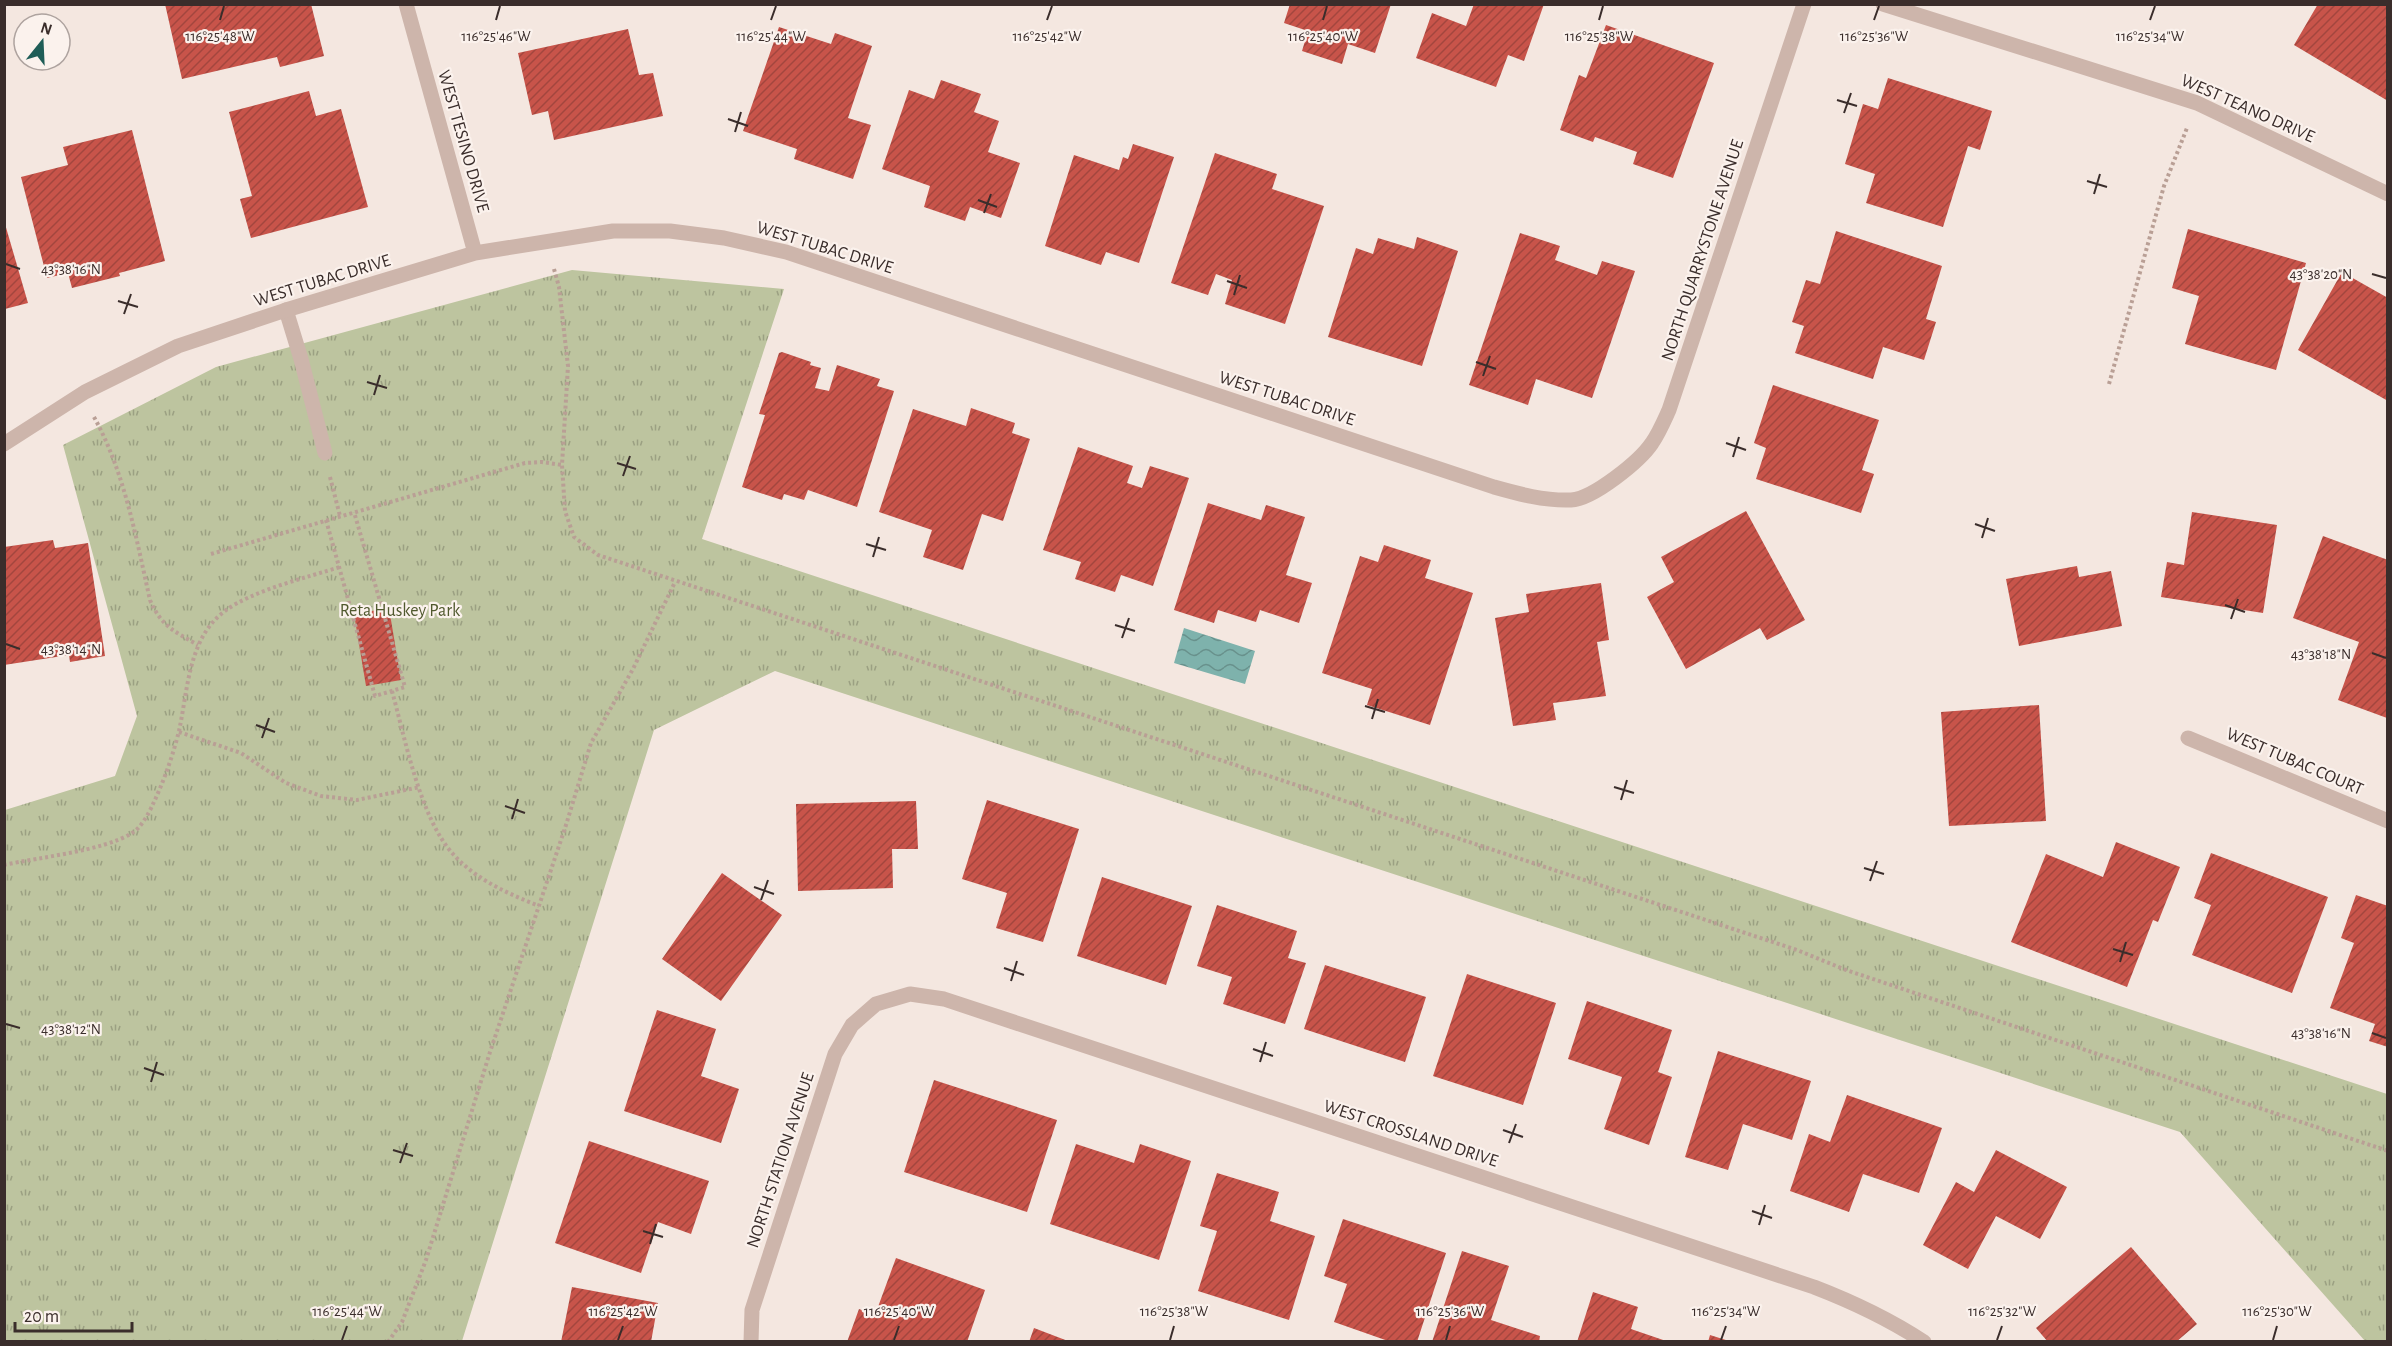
<svg xmlns="http://www.w3.org/2000/svg" width="2392" height="1346" viewBox="0 0 2392 1346" font-family="'Alegreya Sans',sans-serif">
<style>
.park{fill:url(#park-tufts)}
.water{fill:url(#water-waves)}
.building{fill:url(#building-hatch)}
.lines{fill:none;stroke-linecap:round;stroke-linejoin:round}
.path{stroke:#b99f95;stroke-width:4;stroke-dasharray:3 3;stroke-linecap:butt}
.lane{stroke:#cdb5ab;stroke-width:15}
.street{stroke:#cdb5ab;stroke-width:15}
.ticks{fill:none;stroke:#3a2d2b;stroke-width:2}
.labels{text-anchor:middle;stroke-width:4.5;stroke-linejoin:round;paint-order:stroke}
.street-label{font-size:18px;fill:#3a2d2b;stroke:#fbf2ed}
.park-label{font-size:18px;fill:#50592e;stroke:#fbf2ed}
.ticks-label{font-size:15px;text-anchor:middle;fill:#3a2d2b;stroke:#fbf2ed;stroke-width:4.5;stroke-linejoin:round;paint-order:stroke}
</style>
<defs>
<pattern id="park-tufts" width="24" height="20" patternUnits="userSpaceOnUse" patternTransform="scale(1.5)"><rect width="24" height="20" fill="#bdc49f"/><path d="M3 7l-1-3M5 7V3M7 7l1-3M15 17l-1-3M17 17v-4M19 17l1-3" fill="none" stroke="#9ba082"/></pattern>
<pattern id="water-waves" width="16" height="10" patternUnits="userSpaceOnUse" patternTransform="scale(1.5)"><rect width="16" height="10" fill="#7eb2ac"/><path d="M0 5q4-4 8 0t8 0" fill="none" stroke="#68918c"/></pattern>
<pattern id="building-hatch" width="6" height="6" patternUnits="userSpaceOnUse" patternTransform="scale(1.5)"><rect width="6" height="6" fill="#c8544a"/><path d="M-1 1l2-2M0 6l6-6M5 7l2-2" fill="none" stroke="#a3463e"/></pattern>
</defs>
<rect width="100%" height="100%" fill="#f4e7e0"/>
<path class="park" d="M 572,270 L 784,289 L 702,539 L 2387,1094 L 2387,1341 L 2365,1341 L 2180,1132 L 775,671 L 654,730 L 462,1341 L 5,1342 L 5,810 L 115,776 L 137,716 L 63,445 L 216,367 Z"/>
<path class="water" d="M 1184,628 L 1255,651 L 1245,684 L 1174,663 Z"/>
<path class="building" d="M 165,4 L 311,4 L 324,56 L 280,67 L 277,57 L 182,79 Z
M 1290,4 L 1391,4 L 1375,53 L 1348,44 L 1342,64 L 1302,51 L 1308,31 L 1284,23 Z
M 1474,4 L 1544,4 L 1524,61 L 1508,55 L 1496,87 L 1416,58 L 1432,13 L 1466,26 Z
M 2318,4 L 2388,4 L 2388,101 L 2294,45 Z
M 1606,25 L 1714,63 L 1673,178 L 1633,164 L 1637,152 L 1595,137 L 1593,142 L 1560,130 L 1579,75 L 1586,78 Z
M 779,27 L 831,44 L 835,33 L 872,46 L 848,118 L 871,125 L 853,179 L 794,159 L 797,149 L 743,131 Z
M 628,29 L 639,75 L 653,73 L 663,116 L 554,140 L 548,111 L 532,115 L 518,53 Z
M 1888,78 L 1992,111 L 1980,150 L 1968,146 L 1943,227 L 1866,203 L 1875,174 L 1845,164 L 1863,104 L 1878,109 Z
M 941,80 L 981,94 L 974,112 L 999,121 L 988,152 L 1020,163 L 1001,218 L 970,207 L 965,221 L 924,207 L 930,186 L 882,169 L 909,90 L 934,99 Z
M 309,91 L 316,116 L 341,109 L 368,207 L 251,238 L 240,199 L 252,196 L 229,112 Z
M 132,130 L 165,261 L 119,273 L 120,276 L 72,288 L 68,273 L 47,278 L 21,177 L 68,165 L 63,147 Z
M 1133,144 L 1174,157 L 1139,263 L 1106,252 L 1101,265 L 1045,246 L 1074,155 L 1119,170 L 1123,157 L 1128,159 Z
M 1215,153 L 1277,174 L 1272,189 L 1324,206 L 1285,324 L 1225,304 L 1232,280 L 1216,274 L 1208,295 L 1171,283 Z
M 5,224 L 28,303 L 5,309 Z
M 2188,229 L 2306,263 L 2276,370 L 2185,344 L 2199,296 L 2172,288 Z
M 1836,231 L 1942,266 L 1926,319 L 1936,322 L 1924,360 L 1883,347 L 1873,379 L 1795,353 L 1804,326 L 1792,322 L 1806,280 L 1820,284 Z
M 1520,233 L 1560,246 L 1555,260 L 1597,275 L 1602,261 L 1635,271 L 1592,398 L 1536,379 L 1528,405 L 1469,385 Z
M 1417,237 L 1458,251 L 1422,366 L 1328,337 L 1356,248 L 1373,254 L 1378,238 L 1414,249 Z
M 2342,272 L 2388,298 L 2388,401 L 2298,350 Z
M 782,352 L 811,362 L 810,365 L 821,368 L 815,388 L 829,391 L 837,365 L 880,379 L 877,386 L 894,391 L 857,507 L 808,490 L 804,500 L 784,494 L 782,500 L 742,487 L 765,415 L 759,414 L 779,353 Z
M 1773,385 L 1879,420 L 1862,470 L 1874,474 L 1861,513 L 1756,479 L 1766,448 L 1754,443 Z
M 971,408 L 1015,423 L 1012,433 L 1030,439 L 1003,521 L 982,514 L 963,570 L 923,557 L 932,530 L 879,512 L 913,409 L 966,426 Z
M 1078,447 L 1133,466 L 1127,483 L 1142,488 L 1150,466 L 1189,478 L 1153,586 L 1121,575 L 1115,592 L 1075,579 L 1081,562 L 1043,550 Z
M 1208,503 L 1261,520 L 1266,505 L 1305,517 L 1286,575 L 1312,583 L 1299,623 L 1260,610 L 1256,622 L 1218,610 L 1214,623 L 1174,610 Z
M 1746,511 L 1805,620 L 1767,640 L 1760,628 L 1686,669 L 1647,597 L 1674,582 L 1661,557 Z
M 2192,512 L 2277,525 L 2263,613 L 2161,597 L 2167,562 L 2184,565 Z
M 2323,536 L 2388,560 L 2387,718 L 2338,700 L 2359,642 L 2293,618 Z
M 53,540 L 55,548 L 88,543 L 105,656 L 70,662 L 69,655 L 4,665 L 4,547 Z
M 1384,545 L 1431,560 L 1425,578 L 1473,593 L 1430,725 L 1367,705 L 1372,689 L 1322,673 L 1360,556 L 1378,562 Z
M 2077,566 L 2079,577 L 2111,571 L 2122,626 L 2019,646 L 2006,579 Z
M 1601,583 L 1609,640 L 1597,642 L 1606,696 L 1553,703 L 1556,720 L 1513,726 L 1495,618 L 1529,612 L 1526,594 Z
M 389,608 L 401,680 L 366,686 L 354,614 Z
M 2039,705 L 2046,821 L 1949,826 L 1941,712 Z
M 987,800 L 1079,829 L 1043,942 L 996,928 L 1007,893 L 962,879 Z
M 916,801 L 918,849 L 892,849 L 893,888 L 798,891 L 796,804 Z
M 2116,842 L 2180,867 L 2158,922 L 2153,920 L 2127,987 L 2011,942 L 2046,854 L 2103,877 Z
M 2211,853 L 2328,897 L 2292,993 L 2192,955 L 2211,905 L 2194,898 Z
M 722,873 L 782,915 L 721,1001 L 662,959 Z
M 1102,877 L 1192,906 L 1166,985 L 1077,956 Z
M 2356,895 L 2388,906 L 2388,1047 L 2369,1041 L 2375,1024 L 2330,1008 L 2354,943 L 2341,938 Z
M 1217,905 L 1297,931 L 1288,958 L 1306,963 L 1285,1024 L 1223,1004 L 1232,977 L 1197,966 Z
M 1325,965 L 1426,997 L 1405,1062 L 1304,1029 Z
M 1467,974 L 1556,1003 L 1523,1105 L 1433,1076 Z
M 1587,1001 L 1672,1030 L 1658,1072 L 1672,1077 L 1649,1145 L 1604,1129 L 1622,1077 L 1568,1059 Z
M 657,1010 L 716,1029 L 701,1076 L 739,1089 L 721,1143 L 624,1111 Z
M 1718,1051 L 1811,1081 L 1792,1140 L 1743,1124 L 1728,1170 L 1685,1157 Z
M 934,1080 L 1057,1120 L 1027,1212 L 904,1172 Z
M 1847,1095 L 1942,1128 L 1919,1193 L 1863,1174 L 1849,1212 L 1790,1191 L 1809,1134 L 1830,1142 Z
M 589,1141 L 709,1181 L 691,1234 L 658,1222 L 641,1273 L 555,1243 Z
M 1076,1144 L 1134,1163 L 1140,1144 L 1191,1161 L 1159,1260 L 1050,1224 Z
M 1996,1150 L 2067,1187 L 2040,1239 L 1996,1216 L 1968,1269 L 1923,1245 L 1956,1182 L 1974,1192 Z
M 1217,1173 L 1279,1192 L 1270,1221 L 1315,1236 L 1289,1320 L 1198,1291 L 1217,1231 L 1200,1226 Z
M 1343,1219 L 1446,1253 L 1417,1342 L 1391,1342 L 1334,1322 L 1347,1284 L 1324,1276 Z
M 2131,1247 L 2197,1324 L 2176,1342 L 2048,1342 L 2036,1328 Z
M 1462,1251 L 1509,1266 L 1491,1320 L 1540,1336 L 1539,1342 L 1432,1342 Z
M 896,1258 L 985,1290 L 967,1342 L 847,1342 L 859,1309 L 875,1315 Z
M 572,1287 L 658,1303 L 651,1342 L 561,1342 Z
M 1593,1292 L 1638,1307 L 1631,1329 L 1669,1342 L 1577,1342 Z
M 1034,1328 L 1068,1341 L 1068,1342 L 1029,1342 Z
M 1710,1335 L 1729,1341 L 1729,1342 L 1708,1342 Z"/>
<g class="lines">
<path class="path" d="M 554,269 L 559,287 L 568,366 L 562,465 L 565,511 L 574,537 L 598,555 L 1797,950 L 1846,970 L 2388,1151
M 2109,384 L 2164,186 L 2187,128
M 94,417 C 125,473 136,538 150,600 C 161,626 175,632 198,645
M 330,477 L 340,516
M 326,520 L 375,696 L 405,687 L 354,512
M 211,554 L 525,463 L 542,462 L 562,465
M 392,691 C 405,738 420,818 453,854 C 476,880 509,894 539,906
M 179,732 L 241,753 L 286,783 L 321,796 L 357,800 L 420,787
M 4,865 C 40,857 103,851 132,833 C 141,828 149,813 153,804 C 164,781 173,755 179,731 C 188,690 188,638 225,611 C 251,591 308,577 340,567
M 388,1342 L 402,1322 L 426,1260 L 490,1052 L 566,825 L 591,743 L 633,669 L 675,582"/>
<path class="lane" d="M 286,310 L 301,359 L 325,453"/>
<path class="street" d="M 406,4 L 475,253
M 1883,4 L 2197,103 L 2388,194
M 4,444 L 85,392 L 178,346 L 286,310 L 475,253 L 613,231 L 670,231 L 724,238 L 786,252 L 1494,487 C 1519,494 1544,501 1571,500 C 1593,499 1640,461 1652,443 C 1659,433 1664,421 1669,410 L 1804,4
M 2188,738 L 2388,821
M 751,1342 L 752,1310 L 835,1054 L 852,1025 L 876,1004 L 910,994 L 944,999 L 1814,1287 C 1853,1302 1889,1319 1924,1342"/>
</g>
<path class="ticks" d="M 220,20 L 224,6M 496,20 L 500,6M 771,20 L 776,6M 1047,20 L 1052,6M 1323,20 L 1327,6M 1599,20 L 1603,6M 1874,20 L 1879,6M 2150,20 L 2155,6M 1837,100 L 1857,106M 1844,113 L 1851,93M 728,119 L 748,126M 735,132 L 741,112M 2087,181 L 2107,187M 2094,194 L 2100,174M 978,200 L 997,207M 984,213 L 991,194M 6,264 L 20,269M 2372,274 L 2386,278M 1227,281 L 1247,288M 1234,295 L 1240,275M 118,301 L 138,307M 124,314 L 131,294M 1476,362 L 1496,369M 1483,376 L 1490,356M 367,382 L 387,388M 374,395 L 380,375M 1726,443 L 1746,450M 1733,457 L 1739,437M 617,463 L 636,469M 623,476 L 630,456M 1975,524 L 1995,531M 1982,538 L 1988,518M 866,544 L 886,550M 873,557 L 879,537M 2225,605 L 2245,612M 2231,619 L 2238,599M 1115,625 L 1135,631M 1122,638 L 1129,618M 6,644 L 20,649M 2372,653 L 2386,658M 1365,706 L 1385,712M 1372,719 L 1378,699M 256,725 L 275,732M 262,738 L 269,718M 1614,787 L 1634,793M 1621,800 L 1627,780M 505,806 L 525,813M 512,819 L 518,799M 1864,868 L 1884,874M 1870,881 L 1877,861M 754,887 L 774,894M 761,900 L 768,880M 2113,949 L 2133,955M 2120,962 L 2126,942M 1004,968 L 1024,975M 1011,981 L 1017,961M 6,1024 L 20,1028M 2372,1033 L 2386,1038M 1253,1049 L 1273,1056M 1260,1062 L 1266,1042M 144,1068 L 164,1075M 151,1082 L 157,1062M 1503,1130 L 1523,1137M 1509,1143 L 1516,1124M 393,1150 L 413,1156M 400,1163 L 407,1143M 1752,1211 L 1772,1218M 1759,1225 L 1765,1205M 643,1231 L 663,1237M 650,1244 L 656,1224M 342,1340 L 347,1326M 618,1340 L 623,1326M 894,1340 L 899,1326M 1170,1340 L 1174,1326M 1446,1340 L 1450,1326M 1721,1340 L 1726,1326M 1997,1340 L 2002,1326M 2273,1340 L 2277,1326"/>
<g class="labels">
<g class="street-label">
<text transform="translate(2248 108) rotate(24)" y="6">WEST TEANO DRIVE</text>
<text transform="translate(464 141) rotate(74)" y="6">WEST TESINO DRIVE</text>
<text transform="translate(825 247) rotate(17)" y="6">WEST TUBAC DRIVE</text>
<text transform="translate(1702 250) rotate(-72)" y="6">NORTH QUARRYSTONE AVENUE</text>
<text transform="translate(322 280) rotate(-17)" y="6">WEST TUBAC DRIVE</text>
<text transform="translate(1287 398) rotate(18)" y="6">WEST TUBAC DRIVE</text>
<text transform="translate(2295 761) rotate(23)" y="6">WEST TUBAC COURT</text>
<text transform="translate(1411 1133) rotate(18)" y="6">WEST CROSSLAND DRIVE</text>
<text transform="translate(780 1160) rotate(-72)" y="6">NORTH STATION AVENUE</text>
</g>
<g class="park-label">
<text x="400" y="616">Reta Huskey Park</text>
</g>
</g>
<g class="ticks-label">
<text x="220" y="41">116°25'48"W</text>
<text x="496" y="41">116°25'46"W</text>
<text x="771" y="41">116°25'44"W</text>
<text x="1047" y="41">116°25'42"W</text>
<text x="1323" y="41">116°25'40"W</text>
<text x="1599" y="41">116°25'38"W</text>
<text x="1874" y="41">116°25'36"W</text>
<text x="2150" y="41">116°25'34"W</text>
<text x="71" y="274">43°38'16"N</text>
<text x="2321" y="279">43°38'20"N</text>
<text x="71" y="654">43°38'14"N</text>
<text x="2321" y="659">43°38'18"N</text>
<text x="71" y="1034">43°38'12"N</text>
<text x="2321" y="1038">43°38'16"N</text>
<text x="2002" y="1316">116°25'32"W</text>
<text x="347" y="1316">116°25'44"W</text>
<text x="623" y="1316">116°25'42"W</text>
<text x="899" y="1316">116°25'40"W</text>
<text x="1174" y="1316">116°25'38"W</text>
<text x="1450" y="1316">116°25'36"W</text>
<text x="1726" y="1316">116°25'34"W</text>
<text x="2277" y="1316">116°25'30"W</text>
</g>
<rect width="2392" height="1346" fill="none" stroke="#3a2d2b" stroke-width="12"/>
<g transform="translate(42 42) rotate(18)"><circle r="28" fill="#fbf2ed" stroke="#aea39f" stroke-width="1.5"/>
<path d="M0-4.5L10 22L0 15L-10 22Z" fill="#1f5d57"/>
<text y="-9" font-size="16" font-weight="bold" text-anchor="middle" fill="#3a2d2b">N</text>
</g>
<path d="M15 1322v9h117v-9" fill="none" stroke="#3a2d2b" stroke-width="3"/>
<text x="24" y="1322" font-size="18" fill="#3a2d2b" stroke="#fbf2ed" stroke-width="4.5" paint-order="stroke">20 m</text>
</svg>
